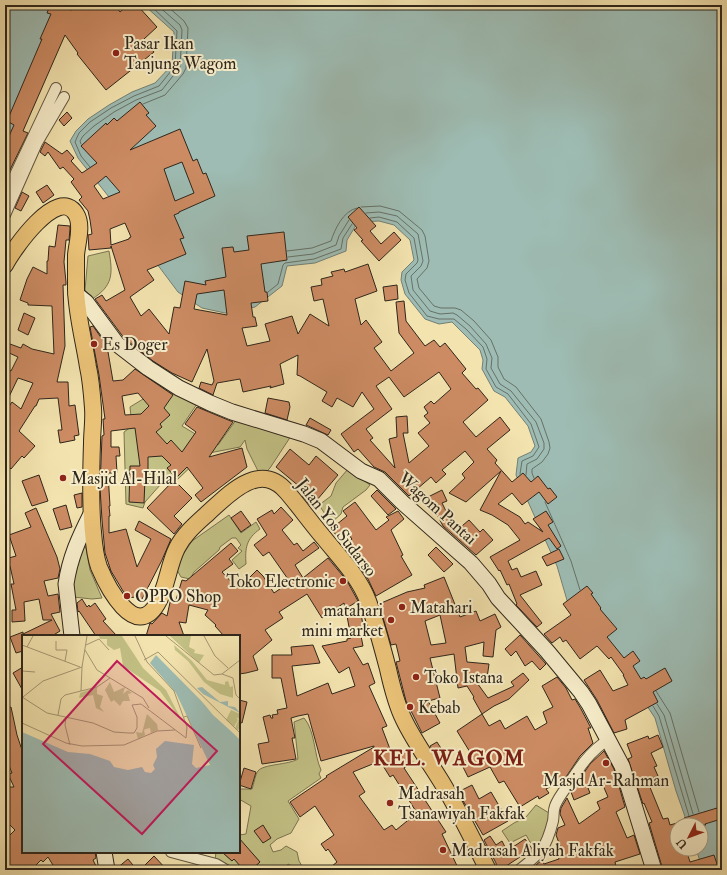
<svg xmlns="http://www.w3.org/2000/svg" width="727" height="875" viewBox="0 0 727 875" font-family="'IM FELL Double Pica',serif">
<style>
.green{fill:#c3c185;stroke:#797450}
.water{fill:#9ebcb3;stroke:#728076}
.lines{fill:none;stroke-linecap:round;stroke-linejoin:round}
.shore{stroke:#667167;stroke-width:1}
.building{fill:#cc8b63;stroke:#2f261b;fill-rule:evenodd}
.street-casing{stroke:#605540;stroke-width:12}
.secondary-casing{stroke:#2f261b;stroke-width:17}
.primary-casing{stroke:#2f261b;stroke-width:18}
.street{stroke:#f7edca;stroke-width:10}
.secondary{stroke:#f7edca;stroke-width:15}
.primary{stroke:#eac277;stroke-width:16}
.poi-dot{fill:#8f2418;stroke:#f7edca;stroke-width:1.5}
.labels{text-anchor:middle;stroke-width:4;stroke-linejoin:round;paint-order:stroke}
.poi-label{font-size:17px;fill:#2f261b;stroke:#f7edca;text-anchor:start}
.street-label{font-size:17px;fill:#2f261b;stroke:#f7edca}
.district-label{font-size:21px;font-weight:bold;letter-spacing:1px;fill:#7a1f14;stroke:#f7edca}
.inset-road{fill:none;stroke:#a59773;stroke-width:1}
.view{fill:#c2185b;fill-opacity:0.15;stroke:#c2185b;stroke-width:2}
.inset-edge{fill:none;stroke:#2f261b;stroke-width:2}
</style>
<rect width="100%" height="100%" fill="#f3e3ae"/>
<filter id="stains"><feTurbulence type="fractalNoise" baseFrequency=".005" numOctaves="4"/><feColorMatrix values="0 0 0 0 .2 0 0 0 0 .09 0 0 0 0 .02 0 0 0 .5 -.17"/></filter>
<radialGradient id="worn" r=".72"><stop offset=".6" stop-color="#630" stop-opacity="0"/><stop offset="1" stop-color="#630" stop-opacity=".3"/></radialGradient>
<path class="green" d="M 109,251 C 113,274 113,286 92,299 L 85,290 L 88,256 Z
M 158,378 L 199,401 L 182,426 L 202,438 L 207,437 L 218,445 L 236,420 L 291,436 L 270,468 L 261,477 L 247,449 L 245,440 L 240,447 L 204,454 L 177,480 L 169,475 L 145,502 L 143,508 L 126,504 L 124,432 L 132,426 L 130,407 L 148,396 Z
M 348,469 L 370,485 L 366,490 L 343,507 L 341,514 L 331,523 L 319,505 L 331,496 L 336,483 Z
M 229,515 L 241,533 L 256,522 L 260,529 C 246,539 245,548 246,564 L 239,569 L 232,560 L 242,551 L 238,548 L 241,545 L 236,538 L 232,538 L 220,547 L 219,550 L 194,572 L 190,579 L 181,577 L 177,570 L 182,556 L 192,541 Z
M 84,545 L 86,548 L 90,570 L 102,598 L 92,599 L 73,597 L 72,582 Z
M 304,718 C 315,730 314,755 321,770 L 319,774 L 321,778 L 288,801 L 299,819 L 291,833 L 277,839 L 270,845 L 273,852 L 281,850 L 286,846 L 297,852 L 299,861 L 302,866 L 316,866 L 321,870 L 300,870 L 288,864 L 284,870 L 251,870 L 260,862 L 249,850 L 244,865 L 249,870 L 230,870 L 215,860 L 216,852 L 222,852 L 232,861 L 244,847 L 239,842 L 239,835 L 246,834 L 251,806 L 239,799 L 239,789 L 252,789 C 254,784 255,775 258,771 C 263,764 288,765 298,759 L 294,722 Z
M 536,805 L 549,813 C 548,824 546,838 538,847 L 536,847 L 530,842 L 526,835 L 510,843 L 502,831 L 514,823 L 526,817 Z"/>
<path class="water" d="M 5,5 L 72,5 L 5,167 Z
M 144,5 L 722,5 L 722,870 L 703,870 L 696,849 L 701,849 L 701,825 L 688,825 L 676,791 L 655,718 L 620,665 L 569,607 L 557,566 L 516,475 L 518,458 L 531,452 L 535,446 L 528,426 L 505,397 L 494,391 L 482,369 L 483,360 L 480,350 L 452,322 L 439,324 L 425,319 L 405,294 L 401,280 L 402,272 L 414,260 L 410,240 L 394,225 L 379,221 L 358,222 L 347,240 L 346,251 L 315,263 L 287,266 L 282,286 L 255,307 L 225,313 L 202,308 L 178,292 L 145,248 L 128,221 L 78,158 L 70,141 L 76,131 L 88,119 L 109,105 L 132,92 L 155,83 L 172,65 L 174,32 Z"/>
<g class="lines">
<path class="shore" d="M 143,104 L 165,95 L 183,74 L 186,68 L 188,28 L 184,21 L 166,5
M 81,144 L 80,141 L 83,136 L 94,126 L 114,112 L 136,100 L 162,90 L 180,67 L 182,30 L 180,25 L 157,5
M 90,167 L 81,156 L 75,142 L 79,133 L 90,122 L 111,108 L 134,96 L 159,86 L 175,66 L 177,31 L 150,5
M 361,207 L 380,206 L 399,211 L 422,230 L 425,236 L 429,261 L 427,268 L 417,279 L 419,288 L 434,306 L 441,308 L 455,308 L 461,310 L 474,321 L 491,340 L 498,357 L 498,367 L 504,379 L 516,387 L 541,419 L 549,442 L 550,448 L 548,454 L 542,462 L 532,469 L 532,473 L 534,478
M 366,213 L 379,212 L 397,216 L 418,234 L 423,261 L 421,266 L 411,276 L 413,290 L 430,311 L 440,314 L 453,313 L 457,315 L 470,326 L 486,344 L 492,358 L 491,368 L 500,384 L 511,391 L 536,422 L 544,443 L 544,449 L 537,459 L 527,464 L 526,475
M 370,218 L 379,217 L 397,222 L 414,238 L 418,260 L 417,263 L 406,274 L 405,280 L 409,293 L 427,316 L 439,319 L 454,319 L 466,329 L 483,347 L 487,359 L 486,369 L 496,387 L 508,394 L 531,424 L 539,447 L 533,456 L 522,461 L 520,474
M 287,251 L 312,248 L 331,241 C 335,229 343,211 357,208
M 288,257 L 313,254 L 336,245 L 339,236 L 349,220
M 268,292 L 278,284 L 283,265 L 285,263 L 314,259 L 341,249 L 343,238 L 352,224
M 545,502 L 571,561 L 580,590
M 656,691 L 670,713 L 699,812
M 657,704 L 664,715 L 693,814
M 653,706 L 659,716 L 689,816"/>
</g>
<path class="building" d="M 50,5 L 59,5 L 71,10 L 79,5 L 115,5 L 120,12 L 128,5 L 137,5 L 157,27 L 144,39 L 154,52 L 106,90 L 77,54 L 78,53 L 65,35 L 23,131 L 28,133 L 5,180 L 5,145 L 14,125 L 7,121 L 42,39 L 40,39 L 51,14 L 47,13 Z
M 140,102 L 149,113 L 146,115 L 156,126 L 130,150 L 180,129 L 193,161 L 197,159 L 203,174 L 206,173 L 215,196 L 179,212 L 179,213 L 174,215 L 184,238 L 180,239 L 186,254 L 147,270 L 154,280 L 130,297 L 141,316 L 149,309 L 169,334 L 174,307 L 180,308 L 185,281 L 206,285 L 205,281 L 226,277 L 222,248 L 233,247 L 234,252 L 249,250 L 247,236 L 284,232 L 287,260 L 261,264 L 265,292 L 267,292 L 268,301 L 251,303 L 253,317 L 255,317 L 257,326 L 242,328 L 247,346 L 270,341 L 265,324 L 292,316 L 298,334 L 310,314 L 329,326 L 323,299 L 314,301 L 311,287 L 322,285 L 321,279 L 333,276 L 331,272 L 344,269 L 345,272 L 368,264 L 377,291 L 355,299 L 361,325 L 366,320 L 382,342 L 374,348 L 391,371 L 414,353 L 399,333 L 396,302 L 404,301 L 406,321 L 425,346 L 434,340 L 440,347 L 445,343 L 466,369 L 462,373 L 476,389 L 478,388 L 488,400 L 463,422 L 476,437 L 500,417 L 510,430 L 487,449 L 497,460 L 495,463 L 512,482 L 523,473 L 531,482 L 538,476 L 548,489 L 550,488 L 557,497 L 548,504 L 539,492 L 522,505 L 512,493 L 498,504 L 520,517 L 525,524 L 528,522 L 543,532 L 533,519 L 546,511 L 553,522 L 548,525 L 561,546 L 557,549 L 549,538 L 508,561 L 512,570 L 517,568 L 521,577 L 536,571 L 542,585 L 520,595 L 542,623 L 537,627 L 516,605 L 517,604 L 509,584 L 507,585 L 500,570 L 499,571 L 490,557 L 520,540 L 508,525 L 492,515 L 480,510 L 501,471 L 466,502 L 449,493 L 465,478 L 462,474 L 474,462 L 465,451 L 442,470 L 446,474 L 436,483 L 431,477 L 409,496 L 385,472 L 374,467 L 358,449 L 354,452 L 341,434 L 374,409 L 362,392 L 353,407 L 337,398 L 332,407 L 322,401 L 327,392 L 300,376 L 297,375 L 298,355 L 280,364 L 284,384 L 270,388 L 271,386 L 243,392 L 240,379 L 217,383 L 213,395 L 199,388 L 201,382 L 212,385 L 214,381 L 207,349 L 192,382 L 172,373 L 153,361 L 124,338 L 95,299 L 102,295 L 106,301 L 125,290 L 111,246 L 111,248 L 89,250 L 88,235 L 92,234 L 90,220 L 88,211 L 79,200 L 82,197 L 71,182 L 74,179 L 63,167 L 60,169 L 48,152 L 45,156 L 40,152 L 45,142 L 62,154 L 67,150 L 74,158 L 71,161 L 82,173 L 97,163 L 81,146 L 106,123 L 107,125 L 114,118 L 117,121 ZM 182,162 L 194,193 L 175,201 L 164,169 ZM 106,176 L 120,192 L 103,199 L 94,186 ZM 125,223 L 131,237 L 129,238 L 129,239 L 111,245 L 110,229 ZM 224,290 L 227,315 L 194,309 L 197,294 ZM 439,372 L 451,389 L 434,404 L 431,401 L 424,407 L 428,413 L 424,416 L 430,423 L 418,433 L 429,446 L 409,463 L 403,433 L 408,433 L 407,416 L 396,417 L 397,437 L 389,439 L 395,468 L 370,440 L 373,438 L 366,429 L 392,409 L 376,386 L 389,377 L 404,397 Z
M 67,112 L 72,118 L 64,126 L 59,120 Z
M 47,185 L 54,195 L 43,203 L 36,192 Z
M 22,192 L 29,196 L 21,211 L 15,208 Z
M 359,207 L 376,226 L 370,231 L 381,244 L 394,232 L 401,240 L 379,261 L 361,241 L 363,240 L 354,230 L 357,228 L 348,217 Z
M 58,225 L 70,226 L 70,229 L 69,240 L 66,240 L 64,262 L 66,282 L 66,285 L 63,285 L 65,346 L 57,382 L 68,382 L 69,406 L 75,405 L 79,435 L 74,436 L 75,440 L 60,443 L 58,430 L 62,430 L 58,398 L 39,399 L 36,406 L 35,406 L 19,431 L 35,446 L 24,458 L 22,456 L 11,469 L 5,464 L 5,412 L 12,402 L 21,409 L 33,383 L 18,378 L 5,405 L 5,368 L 11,371 L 18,357 L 7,352 L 10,344 L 21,348 L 23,344 L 32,349 L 54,354 L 52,306 L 28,305 L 28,303 L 20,300 L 27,279 L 33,267 L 47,274 L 47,261 L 48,261 L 49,246 L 55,247 Z
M 397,285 L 398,299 L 385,301 L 383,287 Z
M 24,313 L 35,318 L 28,335 L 18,330 Z
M 93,326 L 107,346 L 113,381 L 123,380 L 135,369 L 173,395 L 164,408 L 170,415 L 160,424 L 162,427 L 156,432 L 167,444 L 171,440 L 182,452 L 196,432 L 185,424 L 197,407 L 233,422 L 209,457 L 242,448 L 247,467 L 201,502 L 195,495 L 203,488 L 187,467 L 176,478 L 167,468 L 171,465 L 162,456 L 148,457 L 148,480 L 145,479 L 144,503 L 129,502 L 130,466 L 140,466 L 135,428 L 111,431 L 111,447 L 119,447 L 120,456 L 116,456 L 117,473 L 108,473 L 110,506 L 109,506 L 110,516 L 109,516 L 109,533 L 126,529 L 137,567 L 151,539 L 135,530 L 139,521 L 171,539 L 162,560 L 141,601 L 135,597 L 128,598 L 123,591 L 111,571 L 105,553 L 102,520 L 100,488 L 102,436 L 104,435 L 103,419 L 105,419 L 99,375 L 90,327 ZM 138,393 L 149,406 L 141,414 L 125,415 L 122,396 Z
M 268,398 L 289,402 L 290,407 L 287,420 L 265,413 Z
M 310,418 L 331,430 L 328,435 L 306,425 Z
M 290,449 L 309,465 L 316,456 L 338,475 L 317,500 L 315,499 L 310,505 L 302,496 L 306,492 L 276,467 Z
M 39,475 L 48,501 L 32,506 L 22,481 Z
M 174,480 L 192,498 L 174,516 L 182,524 L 174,534 L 147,508 Z
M 377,490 L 396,509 L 388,515 L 371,496 Z
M 442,490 L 447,501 L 442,503 L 456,531 L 469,520 L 480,532 L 483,529 L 493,540 L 476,555 L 443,526 L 428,497 Z
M 82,493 L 82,507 L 77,508 L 74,495 Z
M 355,502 L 376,530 L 389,520 L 386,517 L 398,511 L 404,519 L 391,530 L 403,555 L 401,556 L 412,575 L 376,596 L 368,579 L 344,545 L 352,539 L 345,530 L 337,536 L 331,529 L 347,516 L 343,511 Z
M 66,505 L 72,527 L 60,530 L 53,509 Z
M 281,507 L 293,520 L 282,530 L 294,545 L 297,543 L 303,551 L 314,542 L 319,548 L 295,565 L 303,578 L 328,558 L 347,581 L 358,601 L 345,609 L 344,603 L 322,618 L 307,594 L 279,612 L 283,618 L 265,630 L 272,640 L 253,656 L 258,670 L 246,673 L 239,674 L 239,636 L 224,636 L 215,626 L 216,625 L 205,615 L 208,610 L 189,605 L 186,623 L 179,622 L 184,636 L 146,636 L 150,623 L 152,624 L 162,613 L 167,616 L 171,598 L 176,600 L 182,580 L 186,581 L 231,543 L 238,551 L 229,559 L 233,564 L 222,572 L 236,587 L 241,582 L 242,583 L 247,578 L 248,579 L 257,570 L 263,576 L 274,593 L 290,582 L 269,552 L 263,556 L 254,545 L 267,535 L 257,519 L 272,510 L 274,514 Z
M 36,508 L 57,557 L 60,569 L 58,578 L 44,581 L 48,596 L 58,594 L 60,612 L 51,614 L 60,631 L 52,636 L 23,636 L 23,651 L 16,653 L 10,637 L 23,632 L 23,634 L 52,620 L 43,620 L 39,599 L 24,602 L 25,621 L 12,622 L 12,610 L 16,610 L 11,584 L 14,584 L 10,566 L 5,568 L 5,559 L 16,556 L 9,535 L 31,527 L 25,513 Z
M 241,511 L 251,525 L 241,532 L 231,518 Z
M 436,547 L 453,564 L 444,572 L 428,555 Z
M 559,549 L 564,559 L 547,566 L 542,557 Z
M 444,577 L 460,617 L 476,611 L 480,621 L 495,614 L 501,627 L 496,630 L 493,657 L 483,656 L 484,642 L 465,647 L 467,662 L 489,664 L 487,678 L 472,676 L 488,698 L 514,686 L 511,682 L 523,673 L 529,680 L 509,699 L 494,706 L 482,714 L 473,698 L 474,697 L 467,686 L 458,688 L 454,654 L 430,658 L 440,698 L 428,701 L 440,723 L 422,733 L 406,701 L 396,662 L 400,661 L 396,644 L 391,645 L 379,604 L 407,592 L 425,588 L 424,585 ZM 440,615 L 446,643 L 431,645 L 425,621 Z
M 587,586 L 593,593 L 591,594 L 601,608 L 600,609 L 617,629 L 607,637 L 624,658 L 633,651 L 640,661 L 633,666 L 641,679 L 644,677 L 646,679 L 665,668 L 672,681 L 653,692 L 658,702 L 625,720 L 627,729 L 614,733 L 597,700 L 584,680 L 600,670 L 613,691 L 628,685 L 623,675 L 624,675 L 611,657 L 609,659 L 597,646 L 580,659 L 566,640 L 563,642 L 560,637 L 552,643 L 544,634 L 571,615 L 563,604 Z
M 82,599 L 87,607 L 89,605 L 90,607 L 95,603 L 106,619 L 103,621 L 117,636 L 96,636 L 79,611 L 78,612 L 77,603 Z
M 361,614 L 364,630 L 360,631 L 363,646 L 353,648 L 363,665 L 368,663 L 375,683 L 369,686 L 387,726 L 382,728 L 393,757 L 405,749 L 413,762 L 404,768 L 446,832 L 442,834 L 459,870 L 327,870 L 337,862 L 328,849 L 326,851 L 321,844 L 334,835 L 315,806 L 300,817 L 290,802 L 327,777 L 326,776 L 374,747 L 374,746 L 321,761 L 308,714 L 298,716 L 291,718 L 295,738 L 292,738 L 296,759 L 262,764 L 258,744 L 269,742 L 263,717 L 270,715 L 271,718 L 273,718 L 272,715 L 278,714 L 277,710 L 287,708 L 281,678 L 272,678 L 272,655 L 292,655 L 291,647 L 313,645 L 320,663 L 292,666 L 297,696 L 328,683 L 332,694 L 355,686 L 349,667 L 339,673 L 322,646 L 347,641 L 347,639 L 351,638 L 347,616 ZM 380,761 L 390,777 L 393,775 L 417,813 L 396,830 L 392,825 L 384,830 L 359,796 L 365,792 L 353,772 Z
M 520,635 L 546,664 L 540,670 L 532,661 L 525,666 L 516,651 L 511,656 L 505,649 Z
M 23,667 L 23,691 L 13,673 Z
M 557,677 L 566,688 L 572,700 L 575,699 L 581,709 L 591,728 L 588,728 L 593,743 L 580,756 L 564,780 L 546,789 L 549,793 L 539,799 L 538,796 L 520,807 L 504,781 L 499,783 L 490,767 L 468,777 L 461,763 L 473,757 L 457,731 L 482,714 L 489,726 L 500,720 L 505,729 L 527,716 L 535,730 L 547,723 L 543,712 L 553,707 L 542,686 Z
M 239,700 L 247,702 L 242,723 L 239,722 Z
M 11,707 L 17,735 L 23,753 L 23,852 L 95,852 L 96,858 L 93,860 L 98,870 L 56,870 L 48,857 L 43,862 L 41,860 L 31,870 L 5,870 L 5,840 L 15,830 L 5,820 L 5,787 L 14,787 L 8,774 L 12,773 L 5,756 L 5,709 Z
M 658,735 L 663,747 L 651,753 L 657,766 L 654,767 L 658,776 L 647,780 L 663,819 L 668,818 L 670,825 L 677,823 L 677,849 L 686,849 L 690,862 L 714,855 L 719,870 L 663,870 L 649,823 L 652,822 L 644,803 L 643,804 L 628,759 L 632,757 L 627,744 L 648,736 L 649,739 Z
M 437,742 L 444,753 L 437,757 L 430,746 Z
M 604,751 L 614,769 L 625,807 L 616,812 L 627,838 L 634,835 L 640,854 L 615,862 L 616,866 L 605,870 L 530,870 L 542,860 L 544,864 L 559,859 L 557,853 L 562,851 L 556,835 L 558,828 L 565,825 L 560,814 L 561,808 L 567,798 L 579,824 L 600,809 L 597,802 L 608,797 L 602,783 L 588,788 L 590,793 L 574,800 L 571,792 L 590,764 Z
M 244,768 L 256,772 L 251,789 L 239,785 Z
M 472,785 L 479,799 L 491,792 L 508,821 L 483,835 L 458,792 Z
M 717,808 L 721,819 L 705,824 L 706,825 L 686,825 L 684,818 Z
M 263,825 L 271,838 L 263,843 L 254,831 Z
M 490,836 L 496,845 L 502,841 L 507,851 L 525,839 L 533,850 L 526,856 L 525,854 L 520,857 L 500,870 L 497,870 L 496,863 L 484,840 Z
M 239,838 L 260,862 L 251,870 L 249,870 L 244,865 L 241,867 L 234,859 L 232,861 L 222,852 L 239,852 Z
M 154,856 L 167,870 L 140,870 Z
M 128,859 L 137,870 L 116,870 L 116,869 Z"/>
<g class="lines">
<g class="street-casing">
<path id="street" d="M 5,196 L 56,88
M 5,215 L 37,143 L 64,97
M 171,852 L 216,864 L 226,870
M 519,870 C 541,853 546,849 553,821 C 554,816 553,811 555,806 C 558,798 563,792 568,785 C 579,768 590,751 608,740"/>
</g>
<g class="secondary-casing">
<path id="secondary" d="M 76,294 L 86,302 L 117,344 L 148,368 L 179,388 L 210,403 L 232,412 L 304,434 L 321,441 L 361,471 L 379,479 L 402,502 L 471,563 L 489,584 L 498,598 L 547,651 L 581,692 L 589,704 L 622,766 L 654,870
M 72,636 L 66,584 C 70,557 79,538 91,514
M 104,852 L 107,870"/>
</g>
<g class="primary-casing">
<path id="primary" d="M 5,265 C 12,251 58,184 76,214 C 83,225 77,243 76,255 C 76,267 76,279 76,290 C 77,316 84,341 88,367 C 91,380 92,394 93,408 C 94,420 92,432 92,443 C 91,473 90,503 93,532 C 94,545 95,556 99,567 C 107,586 135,641 157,604 C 167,588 168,566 177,548 C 184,534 196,524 208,513 C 229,494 260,460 287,492 C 300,507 311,523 324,538 C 340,558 359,577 368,601 C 376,623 382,646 388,669 C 392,687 396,704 404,720 C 415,743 431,764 444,786 C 460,813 474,842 488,870"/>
</g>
<use href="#street" class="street"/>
<use href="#secondary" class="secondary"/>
<use href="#primary" class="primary"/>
</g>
<g class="poi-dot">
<circle cx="116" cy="53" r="4"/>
<circle cx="94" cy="344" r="4"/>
<circle cx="63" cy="478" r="4"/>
<circle cx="343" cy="581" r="4"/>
<circle cx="127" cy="596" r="4"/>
<circle cx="402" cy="607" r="4"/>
<circle cx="391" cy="620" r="4"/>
<circle cx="416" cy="677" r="4"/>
<circle cx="410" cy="707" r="4"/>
<circle cx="606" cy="763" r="4"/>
<circle cx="390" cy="803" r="4"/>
<circle cx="443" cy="850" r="4"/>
</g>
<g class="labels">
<g class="poi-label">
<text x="124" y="49">Pasar Ikan<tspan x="124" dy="20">Tanjung Wagom</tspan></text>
<text x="102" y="350">Es Doger</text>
<text x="71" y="484">Masjid Al-Hilal</text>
<text x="335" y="587" text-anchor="end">Toko Electronic</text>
<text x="135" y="602">OPPO Shop</text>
<text x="410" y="613">Matahari</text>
<text x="383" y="616" text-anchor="end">matahari<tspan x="383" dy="20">mini market</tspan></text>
<text x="424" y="683">Toko Istana</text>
<text x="418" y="713">Kebab</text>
<text x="606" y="786" text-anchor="middle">Masjd Ar-Rahman</text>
<text x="398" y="799">Madrasah<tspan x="398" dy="20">Tsanawiyah Fakfak</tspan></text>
<text x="451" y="856">Madrasah Aliyah Fakfak</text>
</g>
<g class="street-label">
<text transform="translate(438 508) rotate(42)" y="6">Wagom Pantai</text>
<text transform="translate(337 527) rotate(52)" y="6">Jalan Yos Sudarso</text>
</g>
<g class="district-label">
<text x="449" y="765">KEL. WAGOM</text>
</g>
</g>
<g transform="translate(22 635)">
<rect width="218" height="218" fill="#f3e3ae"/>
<path d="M 77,1 L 100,1 L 121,33 L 144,55 L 160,86 L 138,56 L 101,31 L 98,13 L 92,15 L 85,10 L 85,4 L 78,4 ZM 148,1 L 169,1 L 167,12 L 173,15 L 172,18 L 182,20 L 177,28 ZM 152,10 L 170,26 L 185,45 L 203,50 L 203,47 L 206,46 L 208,52 L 211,51 L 211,63 L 198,59 L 182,47 L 166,26 L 153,15 ZM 88,47 L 92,57 L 103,52 L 101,59 L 106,55 L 110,58 L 106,59 L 108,66 L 101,66 L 98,71 L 92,65 L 89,67 L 83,55 ZM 75,52 L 75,59 L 81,61 L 78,72 L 82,77 L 74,73 L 71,60 L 57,63 L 58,58 ZM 209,75 L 218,79 L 218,94 L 215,95 L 213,93 L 217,84 L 214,82 L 216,85 L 212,92 L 204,85 ZM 125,79 L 135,89 L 136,95 L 129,98 L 128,93 L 124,94 L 122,95 L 123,100 L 116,104 L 114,97 L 120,98 Z" fill="#c3c185"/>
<path d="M 134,20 L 218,105 L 218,217 L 0,217 L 0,97 L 46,117 L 68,119 L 88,126 L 92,132 L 106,135 L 120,132 L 123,137 L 129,138 L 133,134 L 131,130 L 135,122 L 134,114 L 143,106 L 172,110 L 170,129 L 174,133 L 188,130 L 154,58 L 128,28 ZM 180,52 L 198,67 L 206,66 L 206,71 L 213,72 L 218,78 L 181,59 L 175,53 Z" fill="#9ebcb3"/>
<path d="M 178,64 L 218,102 L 218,104 L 191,80 Z" fill="#f3e3ae"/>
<path class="inset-road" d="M 144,1 L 192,40 L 200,39 L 218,25M 182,1 L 193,21 L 206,33M 34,6 L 34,15 L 45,15 L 43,26M 0,10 L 58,32M 64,10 L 77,4 L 87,15M 5,12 L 11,1M 63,15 L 75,35 L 121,63 L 127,73M 122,25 L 136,17 L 218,98M 0,36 L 13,37M 200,39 L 211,43 L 214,60 L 218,64M 59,56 L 60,32M 0,62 L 25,78 L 71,88 L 92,97 L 106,98 L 112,98 L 115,93 L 115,82 L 110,70 L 119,69 L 164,103 L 165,92 L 152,56 L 125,27 L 113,1M 1,62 L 21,46 L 60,32 L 65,1M 36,80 L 39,64 L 43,60 L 75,52 L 88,43M 44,82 L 43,90 L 48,110M 162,82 L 165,81 L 179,113M 0,88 L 44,108 L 60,111 L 102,110 L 135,96 L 153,95"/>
<path class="view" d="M 95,26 L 195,116 L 120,199 L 21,109 Z"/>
<rect width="218" height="218" class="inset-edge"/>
</g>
<rect width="727" height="875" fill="none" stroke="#f3e3ae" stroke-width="20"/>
<rect x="6" y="6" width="715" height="863" fill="none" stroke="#2f261b" stroke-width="2"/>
<rect x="10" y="10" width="707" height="855" fill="none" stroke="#2f261b"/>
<g transform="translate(689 837) rotate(228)"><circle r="19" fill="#f7edca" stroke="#a79d84"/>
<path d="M0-3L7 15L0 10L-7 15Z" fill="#8f2418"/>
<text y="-6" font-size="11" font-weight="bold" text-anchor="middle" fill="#2f261b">U</text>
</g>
<rect width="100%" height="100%" filter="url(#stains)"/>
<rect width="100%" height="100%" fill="url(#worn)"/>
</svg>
